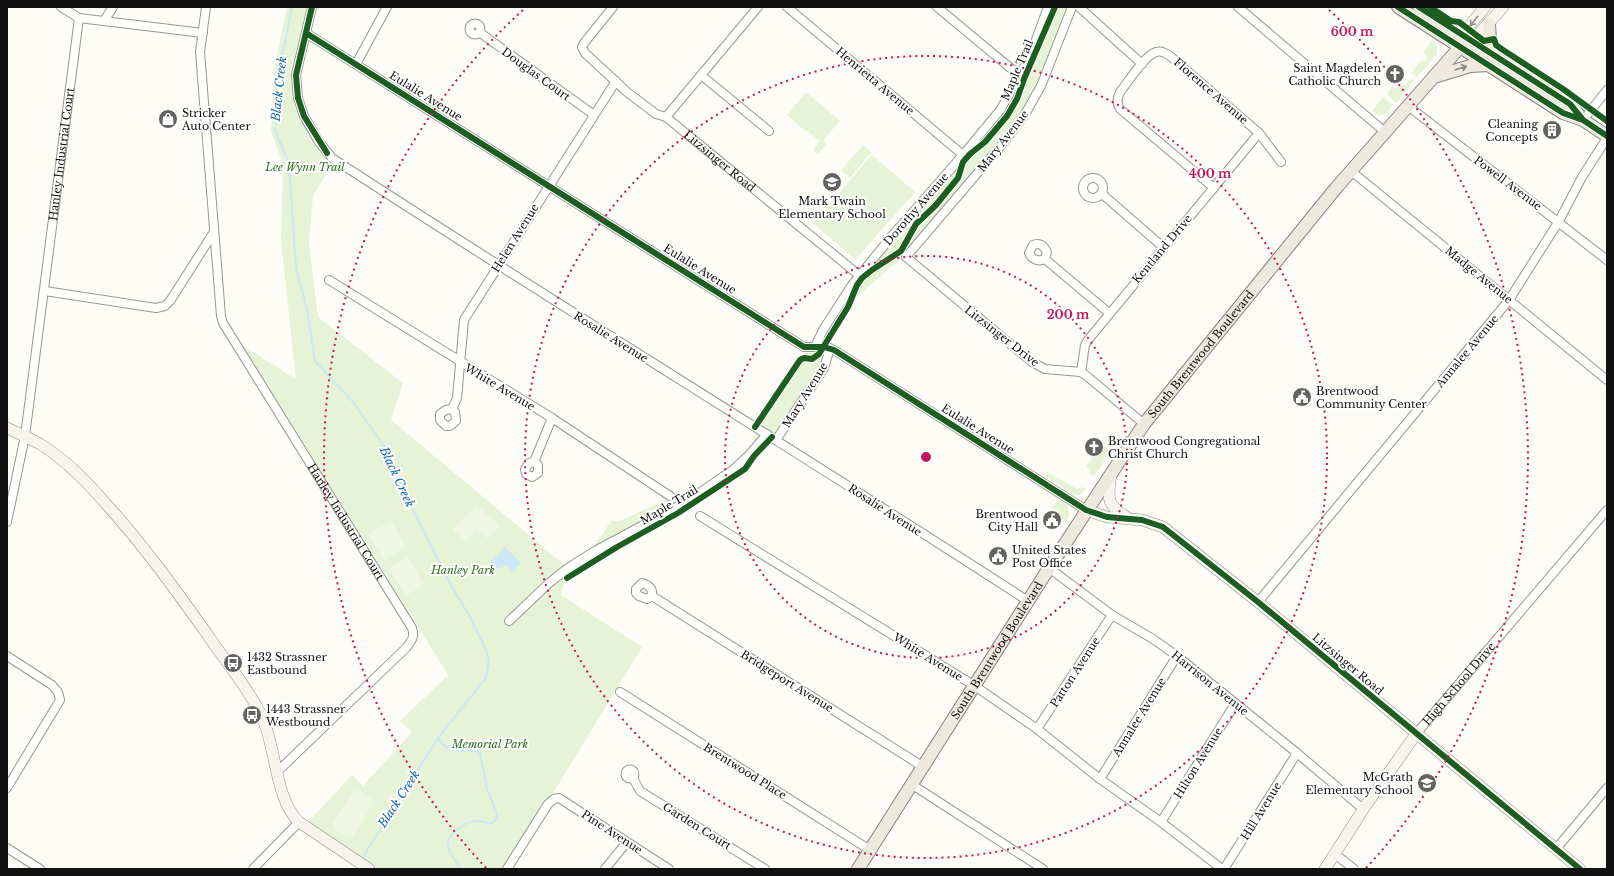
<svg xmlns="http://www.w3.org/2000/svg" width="1614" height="876" viewBox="0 0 1614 876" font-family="'Libre Baskerville',serif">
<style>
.green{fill:#e7f3d7}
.pitch{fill:#f0f6e1}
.water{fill:#cde8f7}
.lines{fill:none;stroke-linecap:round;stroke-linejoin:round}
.stream{stroke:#cde8f7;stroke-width:2}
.street-casing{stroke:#979795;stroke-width:10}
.secondary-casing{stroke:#8e8d8b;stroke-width:12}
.primary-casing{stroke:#858482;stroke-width:14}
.street{stroke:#fffffe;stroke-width:8}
.secondary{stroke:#f6f4eb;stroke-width:11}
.primary{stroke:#ede9dc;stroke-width:12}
.cycleway-casing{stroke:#fff;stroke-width:8}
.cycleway{stroke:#1b5e20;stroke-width:6}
.oneway{stroke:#8f8e89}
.oneway2{stroke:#8a8881}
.ring{fill:none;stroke:#c2185b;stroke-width:2;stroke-dasharray:2 4}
.labels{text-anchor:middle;stroke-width:4;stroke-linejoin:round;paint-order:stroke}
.poi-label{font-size:11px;fill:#111;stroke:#fff;text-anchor:start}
.street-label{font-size:11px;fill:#111;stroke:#fff}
.park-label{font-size:11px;font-style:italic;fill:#2f6b1f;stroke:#fff}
.water-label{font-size:12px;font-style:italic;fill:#1768a6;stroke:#fff}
.centre{fill:#c2185b;stroke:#fff;stroke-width:2}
.ring-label{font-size:12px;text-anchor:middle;font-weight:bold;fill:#c2185b;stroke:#fff;stroke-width:4;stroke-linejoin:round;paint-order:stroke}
</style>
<rect width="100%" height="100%" fill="#fdfcf7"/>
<path class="green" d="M 287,7 L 307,7 L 293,73 L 297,104 L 303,123 L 317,148 L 332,165 L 313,196 L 309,242 L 318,317 L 403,383 L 391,420 L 568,568 L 546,586 L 550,588 L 583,563 L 611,521 L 620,521 L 666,499 L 680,504 L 732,468 L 755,443 L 754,437 L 759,424 L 805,353 L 816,352 L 829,326 L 862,278 L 996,123 C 1021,87 1037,48 1052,7 L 1068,7 L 1048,64 L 1026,108 L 1011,129 L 938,214 L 901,258 L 857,297 L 823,355 L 824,361 L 788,419 L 771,442 L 757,456 L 746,470 L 688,509 L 608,555 L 563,585 L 561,595 L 642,647 L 507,869 L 369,869 L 309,822 L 311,819 L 352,775 L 363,786 L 412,732 L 400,721 L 448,675 L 243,346 L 296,379 L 281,240 L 283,164 L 271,131 L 274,71 Z
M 1432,40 L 1437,46 L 1437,54 L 1417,77 L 1411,73 L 1422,60 L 1425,62 L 1428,58 L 1423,52 Z
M 1411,79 L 1414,81 L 1396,103 L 1387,94 L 1393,86 L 1396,89 L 1400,85 L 1403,87 Z
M 806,92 L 840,121 L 824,139 L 824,142 L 826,144 L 818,154 L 813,150 L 820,141 L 806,130 L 805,131 L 787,115 Z
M 1383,97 L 1393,105 L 1386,114 L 1378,115 L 1372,111 Z
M 863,145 L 871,152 L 850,178 L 841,170 Z
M 872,155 L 915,192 L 855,260 L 813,223 Z
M 1101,444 L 1112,450 L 1094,476 L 1089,473 L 1090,470 L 1086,467 Z
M 1047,472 L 1077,489 L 1082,487 L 1086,489 L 1080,495 L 1074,495 L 1045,476 Z
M 1058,499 L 1069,506 L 1068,510 L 1069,516 L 1065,523 L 1057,518 L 1059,512 L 1052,508 Z"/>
<path class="pitch" d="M 476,505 L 500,526 L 488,539 L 476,529 L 465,541 L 453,530 Z
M 391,521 L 406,546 L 384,560 L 368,535 Z
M 407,557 L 424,584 L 406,596 L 389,568 Z
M 358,790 L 372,799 L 373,804 L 353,836 L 347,837 L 335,830 L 333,823 L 353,793 Z"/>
<path class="water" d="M 505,547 L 521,563 L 513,572 L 506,565 L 498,569 L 491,562 Z"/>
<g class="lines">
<path class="stream" d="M 292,7 L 278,75 L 275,130 L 289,164 L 296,268 L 307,309 L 315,361 L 353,402 L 386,449 L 405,494 L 453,589 L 469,615 L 487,652 L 489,661 L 486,678 L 438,738 L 361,860
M 438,738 C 446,755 463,749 477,751 L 480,753 L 487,789 L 497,814 L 496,820 L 491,824 C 486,823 481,820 475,821 C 465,822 445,835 448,847 C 450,855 457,862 461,869"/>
<g class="street-casing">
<g id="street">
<path d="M 61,7 L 79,18 L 203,33"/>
<path id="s1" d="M 206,7 L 200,52 L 221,316 L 223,323 L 412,628 C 415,637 412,640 406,648 L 278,771"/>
<path d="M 312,7 L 296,75 L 298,98 L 304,116 L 319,142 L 332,158 C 562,308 797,451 1028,601"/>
<path id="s2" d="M 613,7 L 584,43 L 582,47 L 585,53 L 627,92 L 656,114 L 666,117 L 860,276"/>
<path d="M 787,7 L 963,155"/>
<path d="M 937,7 L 1020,76"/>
<path d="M 1072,7 L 1041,86 L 1024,116 L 1004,142 L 906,257 L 1032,362 L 1045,369 L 1081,372 L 1088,377 L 1144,424"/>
<path d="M 1079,7 L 1142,64"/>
<path d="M 1238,7 L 1385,132"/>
<path d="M 104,21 L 113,7"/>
<circle cx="475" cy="29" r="5.5"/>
<path d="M 479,32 L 594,115"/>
<path d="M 306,33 L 804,347 L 824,347 L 834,350 L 1086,510"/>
<path d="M 356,64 L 387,7"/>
<path d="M 701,75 L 769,131"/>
<path d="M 1408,106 L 1607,260"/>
<path d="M 666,117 L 758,7"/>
<path d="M 1583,120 L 1607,90"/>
<path d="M 1351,171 L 1607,380"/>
<circle cx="1093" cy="188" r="10"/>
<path d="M 1214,188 L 1120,109 C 1116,103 1117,98 1120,92 C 1128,82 1144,56 1156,52 C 1161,50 1166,53 1170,56 L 1259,133 L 1281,162"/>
<path d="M 1101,193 L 1163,247"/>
<path d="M 1045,259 C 1039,262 1032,260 1029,253 L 1033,245 C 1040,242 1044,246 1047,252 L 1045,259 L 1109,313"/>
<path d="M 329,280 L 552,418 L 670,496"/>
<path d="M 45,291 L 156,308 L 165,306 L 170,301 L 214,232"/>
<path d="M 815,347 L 823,330 L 852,285 L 891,237 L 963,155 L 1001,109 L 1030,56 L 1048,7"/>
<path d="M 1081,372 L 1085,345 L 1088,340 L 1259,133"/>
<path d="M 452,409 L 446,410 L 440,414 L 440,420 L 446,426 L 450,426 L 456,421 L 455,412 L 452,409 L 457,398 L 464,320 L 616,81"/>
<path d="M 776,440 L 824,368 L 830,348"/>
<path d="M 534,462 L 529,463 L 525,469 L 526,474 L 532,477 L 538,473 L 538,465 L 534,462 L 552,418"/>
<path d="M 700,516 L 975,686 L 1037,729 L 1100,779 L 1161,822 L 1222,869"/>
<path id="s3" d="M 7,522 L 25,436 L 79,18"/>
<path d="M 1049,568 L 1112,615 L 1153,639 L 1177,656 L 1297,753 L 1363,809"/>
<path d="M 652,596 C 653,589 649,585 642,583 L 636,589 L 636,593 L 639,596 L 647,599 L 652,596 L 922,766"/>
<path d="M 1258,602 L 1509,300 L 1559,221 L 1582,177 L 1607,138"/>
<path d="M 509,621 L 549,583 L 568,568 L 595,551 L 686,502 L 734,469 L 748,456 L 767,434"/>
<path d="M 7,656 L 52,685 L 58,692 L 60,700 L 7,788"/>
<path d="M 620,692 L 870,850"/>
<path d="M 1037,729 L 1112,615"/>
<path id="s4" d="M 1416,734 L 1607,510"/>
<circle cx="630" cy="774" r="4.5"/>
<path d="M 633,778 L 640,791 L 765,869"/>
<path d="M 1100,779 L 1177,656"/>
<path d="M 911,784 L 1043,869"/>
<path d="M 1161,822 L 1235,704"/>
<path d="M 7,848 L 40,869"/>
<path d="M 1556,849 L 1607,788"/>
<path d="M 1335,854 L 1354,869"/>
<path d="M 253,869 L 299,822"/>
<path d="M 507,869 L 548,804 L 554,799 L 559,798 L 669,869"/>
<path d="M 605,869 L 627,842"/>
<path d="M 1224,869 L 1297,753"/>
</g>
</g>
<g class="secondary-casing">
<path id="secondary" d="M 1464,36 L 1470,25 L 1485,7
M 1471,40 L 1479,34 L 1503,7
M 7,428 C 18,433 29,438 40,444 C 66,460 87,482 107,505 C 144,546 175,589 207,634 C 225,661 247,686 261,715 C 277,747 274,798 299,822 L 369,869
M 1111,473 C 1108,499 1105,504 1128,518
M 1086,510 L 1107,517 L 1142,520 L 1163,527 L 1258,602 L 1580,869
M 1325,869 L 1366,805 L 1416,734"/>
</g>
<g class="primary-casing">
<g id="primary">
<path d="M 1398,7 L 1563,113 L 1583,120 L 1607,136"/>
<path d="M 1419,7 L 1570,104 L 1583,120"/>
<path d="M 1489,24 L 1490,41 L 1499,56"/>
<path d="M 1434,77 L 1470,66 L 1489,65"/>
<path id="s5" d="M 858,869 L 1049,568 L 1144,424 L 1336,188 L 1460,47 L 1471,40"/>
</g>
</g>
<use href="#street" class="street"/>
<use href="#secondary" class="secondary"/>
<use href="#primary" class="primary"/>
<g class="cycleway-casing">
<path id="cycleway" d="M 312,7 L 296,75 L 298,98 L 304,116 L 327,153
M 1398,7 L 1563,113 L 1583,120 L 1607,136
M 1419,7 L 1570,104 L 1583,120
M 1430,7 L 1451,21 L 1459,22 L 1484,41 L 1494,39 L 1496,45 L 1503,50 L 1563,89 L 1607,121
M 306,33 L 804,347 L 824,347 L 834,350 L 1086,510 L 1107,517 L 1142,520 L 1163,527 L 1258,602 L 1580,869
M 755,427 L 800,360 L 804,358 L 812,359 L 819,354 L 848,307 L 857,285 L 862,278 L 872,270 L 901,251 L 916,224 L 935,206 L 958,178 L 963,162 L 970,154 L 985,142 L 1007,116 L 1017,99 L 1024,79 L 1055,7
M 567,578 L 617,547 L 678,513 L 745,469 L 754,456 L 772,437"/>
</g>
<use href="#cycleway" class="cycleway"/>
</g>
<defs><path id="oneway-shaft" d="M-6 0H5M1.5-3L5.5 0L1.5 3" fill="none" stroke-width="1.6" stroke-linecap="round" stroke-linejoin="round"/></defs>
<use class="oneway" href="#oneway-shaft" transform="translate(1474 21) rotate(129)"/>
<use class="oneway2" href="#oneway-shaft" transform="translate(1461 68) rotate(-16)"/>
<g class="ring">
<circle cx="926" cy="457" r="201"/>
<circle cx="926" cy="457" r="401"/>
<path d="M486 868A602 602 0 0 1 523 10M1329 10A602 602 0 0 1 1366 868"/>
</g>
<defs>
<g id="church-disc" transform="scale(1)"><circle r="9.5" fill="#646362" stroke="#fff"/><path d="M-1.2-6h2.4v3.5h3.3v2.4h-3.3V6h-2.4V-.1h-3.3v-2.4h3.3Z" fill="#fff"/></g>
<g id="shop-disc" transform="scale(1)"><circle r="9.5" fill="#646362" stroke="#fff"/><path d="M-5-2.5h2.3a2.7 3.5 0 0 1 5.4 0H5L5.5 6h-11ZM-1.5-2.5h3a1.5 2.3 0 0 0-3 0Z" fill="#fff"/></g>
<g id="building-disc" transform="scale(1)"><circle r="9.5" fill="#646362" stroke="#fff"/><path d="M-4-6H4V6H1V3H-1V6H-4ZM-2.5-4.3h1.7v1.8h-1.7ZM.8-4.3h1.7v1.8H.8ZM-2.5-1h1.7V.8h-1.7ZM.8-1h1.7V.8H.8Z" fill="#fff"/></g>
<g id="school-disc" transform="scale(1)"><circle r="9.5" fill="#646362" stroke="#fff"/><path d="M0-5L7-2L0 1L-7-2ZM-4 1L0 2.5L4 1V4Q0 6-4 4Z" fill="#fff"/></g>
<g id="civic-disc" transform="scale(1)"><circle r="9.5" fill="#646362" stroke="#fff"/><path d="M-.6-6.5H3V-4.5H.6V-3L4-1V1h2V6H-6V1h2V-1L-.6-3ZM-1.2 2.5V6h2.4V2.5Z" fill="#fff"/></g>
<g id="bus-disc" transform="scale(1)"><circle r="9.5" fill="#646362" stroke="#fff"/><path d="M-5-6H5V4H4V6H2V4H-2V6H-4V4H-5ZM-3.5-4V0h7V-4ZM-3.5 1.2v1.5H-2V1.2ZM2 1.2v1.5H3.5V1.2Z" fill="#fff"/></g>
</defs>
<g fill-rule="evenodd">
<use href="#church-disc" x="1395" y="74"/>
<use href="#shop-disc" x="168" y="119"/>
<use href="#building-disc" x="1552" y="130"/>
<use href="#school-disc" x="832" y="182"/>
<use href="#civic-disc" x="1302" y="397"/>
<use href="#church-disc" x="1094" y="447"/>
<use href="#civic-disc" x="1052" y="520"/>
<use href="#civic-disc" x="998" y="556"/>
<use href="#bus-disc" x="233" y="663"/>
<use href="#bus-disc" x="252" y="715"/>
<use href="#school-disc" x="1427" y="783"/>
</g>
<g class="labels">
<g class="poi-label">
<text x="1381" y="72" text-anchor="end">Saint Magdelen<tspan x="1381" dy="13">Catholic Church</tspan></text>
<text x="182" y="117">Stricker<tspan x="182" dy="13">Auto Center</tspan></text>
<text x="1538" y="128" text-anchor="end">Cleaning<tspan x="1538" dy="13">Concepts</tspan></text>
<text x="832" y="205" text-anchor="middle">Mark Twain<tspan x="832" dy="13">Elementary School</tspan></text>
<text x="1316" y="395">Brentwood<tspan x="1316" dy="13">Community Center</tspan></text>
<text x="1108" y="445">Brentwood Congregational<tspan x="1108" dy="13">Christ Church</tspan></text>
<text x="1038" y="518" text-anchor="end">Brentwood<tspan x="1038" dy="13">City Hall</tspan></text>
<text x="1012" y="554">United States<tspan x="1012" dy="13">Post Office</tspan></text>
<text x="247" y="661">1432 Strassner<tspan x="247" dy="13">Eastbound</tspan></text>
<text x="266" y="713">1443 Strassner<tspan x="266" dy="13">Westbound</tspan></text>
<text x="1413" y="781" text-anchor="end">McGrath<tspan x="1413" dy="13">Elementary School</tspan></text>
</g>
<g class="street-label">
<text transform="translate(1017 70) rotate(-67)" y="4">Maple Trail</text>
<text transform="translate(536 74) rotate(36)" y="4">Douglas Court</text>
<text transform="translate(875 81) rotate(40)" y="4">Henrietta Avenue</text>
<text transform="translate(1211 91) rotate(41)" y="4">Florence Avenue</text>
<text transform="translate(426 96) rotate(32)" y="4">Eulalie Avenue</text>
<text transform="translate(1003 141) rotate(-52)" y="4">Mary Avenue</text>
<text dy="4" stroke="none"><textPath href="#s3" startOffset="372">Hanley Industrial Court</textPath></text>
<text dy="4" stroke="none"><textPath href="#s2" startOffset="231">Litzsinger Road</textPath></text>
<text transform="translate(1508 183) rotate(37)" y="4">Powell Avenue</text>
<text transform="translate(916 209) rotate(-49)" y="4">Dorothy Avenue</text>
<text transform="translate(515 238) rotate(-58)" y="4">Helen Avenue</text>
<text transform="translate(1162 249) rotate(-50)" y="4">Kentland Drive</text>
<text transform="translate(700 269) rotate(32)" y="4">Eulalie Avenue</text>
<text transform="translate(1479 275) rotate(39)" y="4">Madge Avenue</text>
<text transform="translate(1002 336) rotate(38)" y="4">Litzsinger Drive</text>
<text transform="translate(611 337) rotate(32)" y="4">Rosalie Avenue</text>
<text transform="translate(1467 351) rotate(-50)" y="4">Annalee Avenue</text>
<text dy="4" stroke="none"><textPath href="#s5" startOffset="619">South Brentwood Boulevard</textPath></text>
<text transform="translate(500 387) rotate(31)" y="4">White Avenue</text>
<text transform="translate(805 395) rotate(-58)" y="4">Mary Avenue</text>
<text transform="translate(978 429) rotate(32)" y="4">Eulalie Avenue</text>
<text transform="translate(669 505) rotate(-31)" y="4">Maple Trail</text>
<text transform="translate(885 510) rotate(33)" y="4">Rosalie Avenue</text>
<text dy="4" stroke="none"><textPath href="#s1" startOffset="551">Hanley Industrial Court</textPath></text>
<text dy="4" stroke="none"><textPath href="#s5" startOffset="259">South Brentwood Boulevard</textPath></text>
<text transform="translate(928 657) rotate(32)" y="4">White Avenue</text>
<text transform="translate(1348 664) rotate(40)" y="4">Litzsinger Road</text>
<text transform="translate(1075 672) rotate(-57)" y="4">Patton Avenue</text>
<text transform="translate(787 681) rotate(32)" y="4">Bridgeport Avenue</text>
<text transform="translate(1210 683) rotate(39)" y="4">Harrison Avenue</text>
<text dy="4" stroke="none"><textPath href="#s4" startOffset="66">High School Drive</textPath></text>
<text transform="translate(1139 717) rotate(-58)" y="4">Annalee Avenue</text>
<text transform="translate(1198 763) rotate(-58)" y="4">Hilton Avenue</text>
<text transform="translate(745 771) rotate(32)" y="4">Brentwood Place</text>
<text transform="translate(1261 811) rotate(-58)" y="4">Hill Avenue</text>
<text transform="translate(697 826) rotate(32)" y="4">Garden Court</text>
<text transform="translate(612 832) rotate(33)" y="4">Pine Avenue</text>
</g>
<g class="park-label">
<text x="305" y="171">Lee Wynn Trail</text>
<text x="463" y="574">Hanley Park</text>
<text x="490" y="748">Memorial Park</text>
</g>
<g class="water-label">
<text transform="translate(279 89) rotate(-84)" y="4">Black Creek</text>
<text transform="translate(397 477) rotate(65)" y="4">Black Creek</text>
<text transform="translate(399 799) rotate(-57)" y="4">Black Creek</text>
</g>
</g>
<circle cx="926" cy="457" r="6" class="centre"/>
<g class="ring-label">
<text x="1352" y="36">600 m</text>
<text x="1210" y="178">400 m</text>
<text x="1068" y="319">200 m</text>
</g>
<rect width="1614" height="876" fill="none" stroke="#111111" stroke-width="16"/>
</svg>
